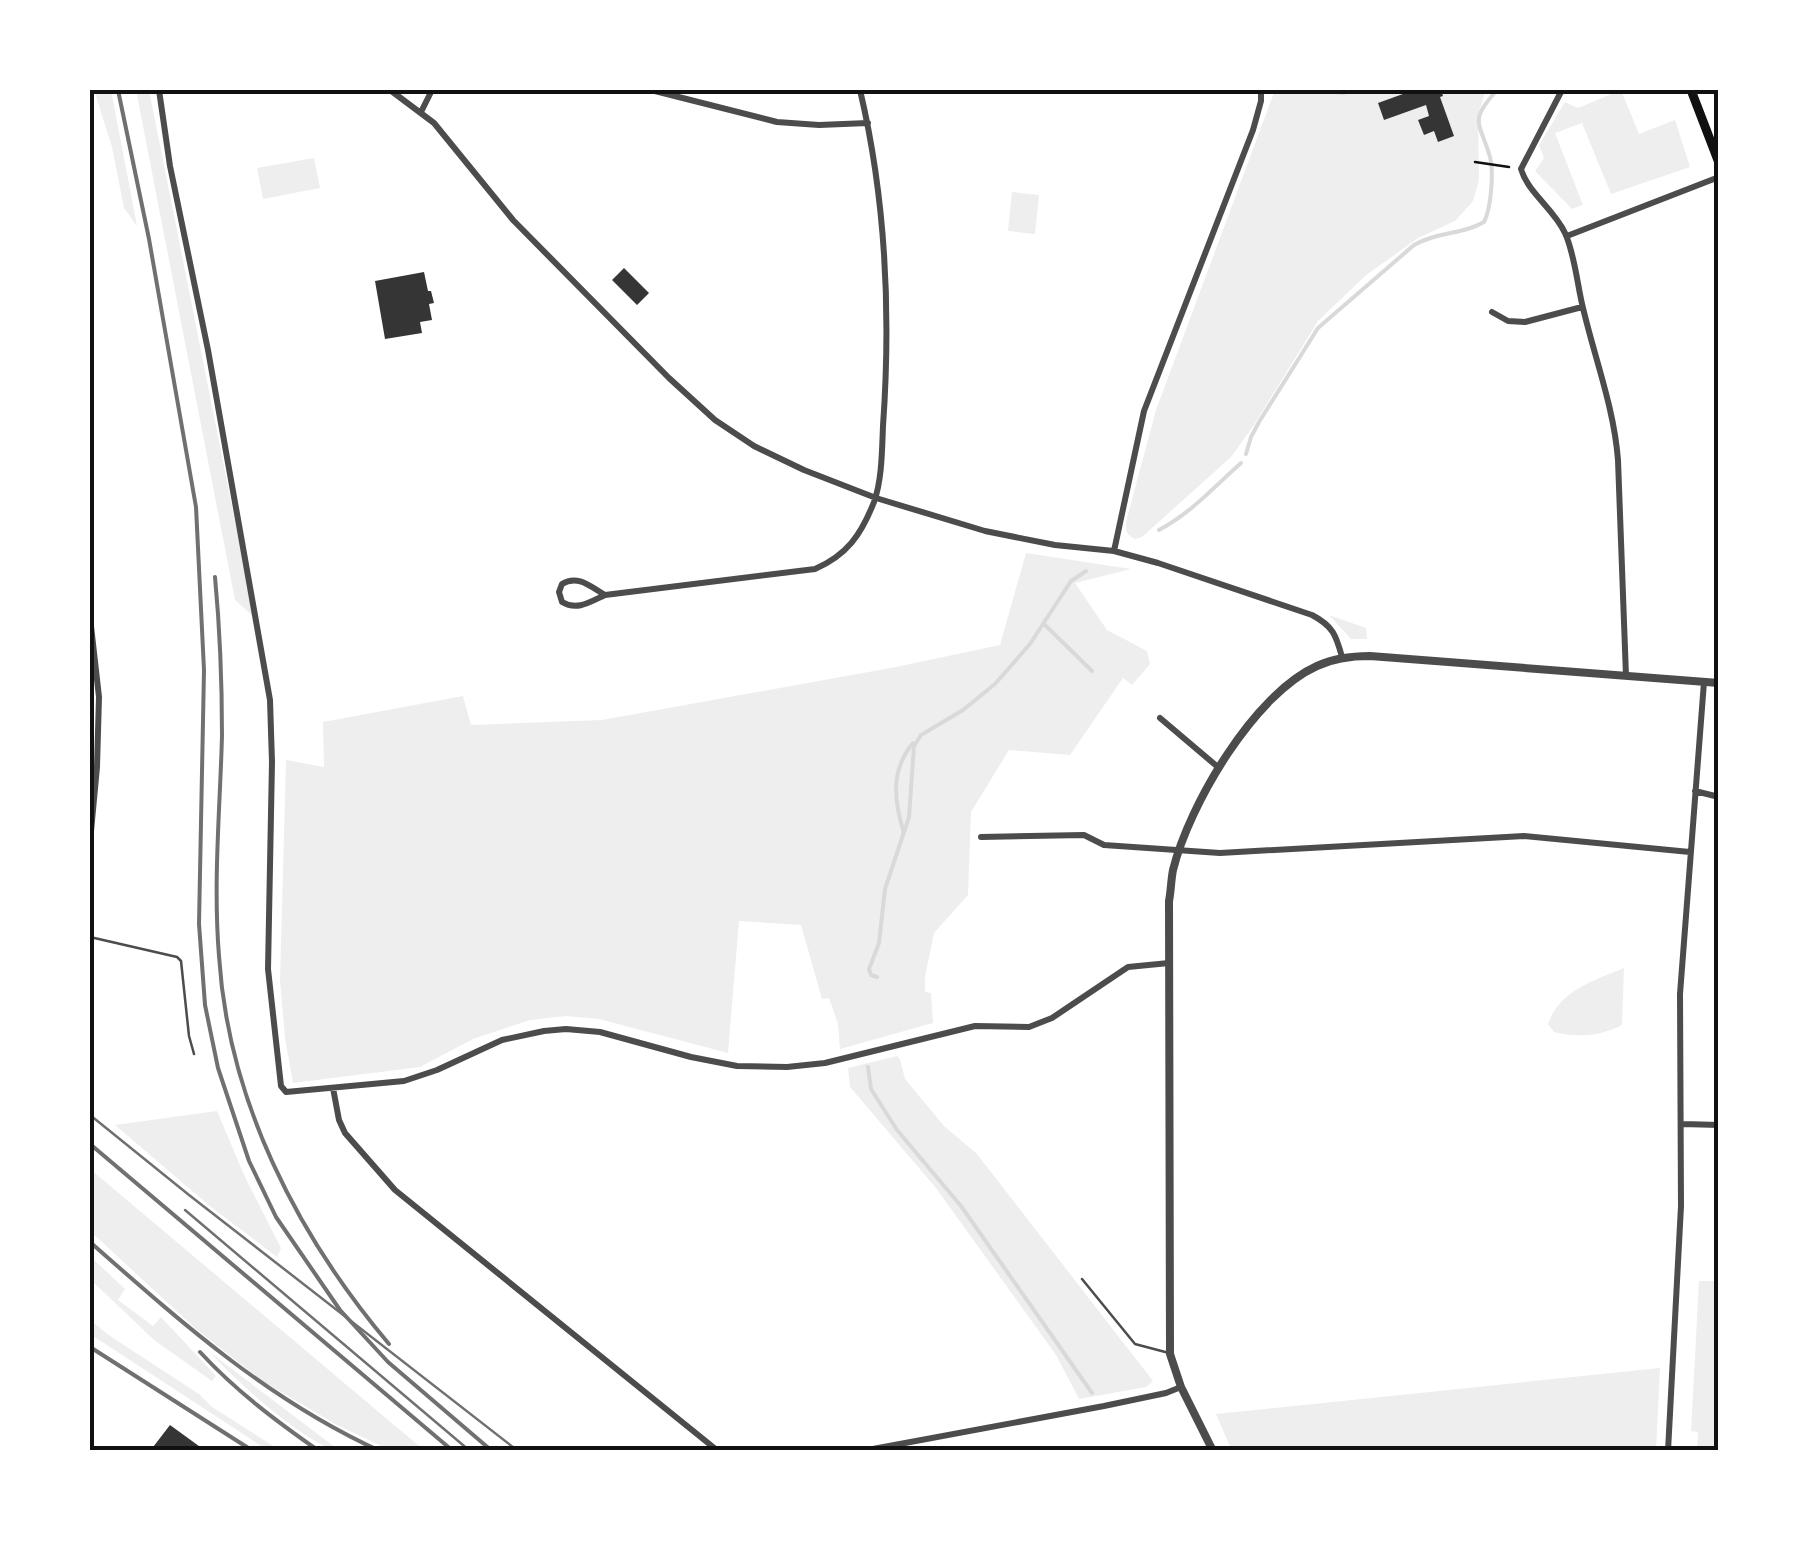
<svg xmlns="http://www.w3.org/2000/svg" width="1809" height="1541" viewBox="0 0 1809 1541" font-family="'Fira Sans',sans-serif">
<style>
.green{fill:#eee}
.lines{fill:none;stroke-linecap:round;stroke-linejoin:round}
.stream{stroke:#d9d9d9;stroke-width:4}
.building{fill:#353535}
.path{stroke:#111;stroke-width:2.5}
.service{stroke:#4c4c4c;stroke-width:2.5}
.minor{stroke:#4c4c4c;stroke-width:6}
.tertiary{stroke:#4c4c4c;stroke-width:8}
.primary{stroke:#111;stroke-width:9}
.tram{stroke:#707070;stroke-width:2.5}
.rail{stroke:#707070;stroke-width:4}
.neatline{fill:none;stroke:#111;stroke-width:4}
</style>
<rect width="100%" height="100%" fill="#fff"/>
<path class="green" d="M 94,90 L 111,90 L 137,226 L 124,208 L 112,147 Z
M 136,90 L 149,90 L 254,617 L 235,600 Z
M 1275,90 L 1486,90 L 1478,115 L 1479,181 L 1473,201 L 1455,221 L 1418,238 L 1365,276 L 1318,321 L 1254,425 L 1231,457 L 1142,537 L 1135,539 C 1127,535 1125,531 1126,522 L 1156,410 Z
M 1621,90 L 1639,134 L 1675,120 L 1690,167 L 1611,194 L 1582,123 L 1555,133 L 1583,205 L 1572,209 L 1535,171 L 1544,158 L 1539,145 L 1565,102 L 1578,108 Z
M 314,158 L 320,188 L 263,199 L 257,168 Z
M 1012,192 L 1039,195 L 1035,234 L 1008,231 Z
M 1026,553 L 1131,569 L 1075,583 L 1107,630 L 1147,651 L 1150,664 L 1132,685 L 1123,678 L 1070,755 L 1009,750 L 971,812 L 968,895 L 934,933 L 925,977 L 925,992 L 931,993 L 933,1023 L 840,1049 L 838,1024 L 829,998 L 822,999 L 801,925 L 739,921 L 728,1053 L 599,1019 L 566,1016 L 530,1020 L 473,1039 L 420,1067 L 293,1083 L 285,1038 L 280,980 L 286,760 L 324,767 L 323,722 L 463,696 L 471,725 L 602,720 L 896,667 L 1000,645 Z
M 1329,615 L 1366,628 L 1367,639 L 1351,639 Z
M 1624,968 L 1622,1025 C 1601,1036 1577,1038 1554,1032 L 1548,1024 C 1560,990 1593,981 1624,968 Z
M 897,1056 L 900,1059 L 905,1079 L 944,1126 L 977,1154 L 1153,1381 L 1146,1387 L 1079,1399 L 1056,1355 L 936,1188 L 850,1087 L 848,1068 Z
M 217,1111 L 245,1177 L 281,1248 L 277,1257 L 211,1207 L 115,1125 Z
M 90,1169 L 425,1451 L 392,1451 L 337,1425 L 261,1380 L 195,1328 L 90,1231 Z
M 90,1256 L 125,1289 L 118,1300 L 153,1326 L 161,1317 L 216,1376 L 212,1381 L 154,1340 L 90,1279 Z
M 1699,1281 L 1719,1281 L 1719,1451 L 1697,1451 L 1698,1432 L 1691,1431 Z
M 90,1320 L 110,1336 L 199,1394 L 212,1407 L 281,1451 L 269,1451 L 90,1334 Z
M 211,1353 L 340,1451 C 310,1448 232,1378 211,1353 Z
M 1660,1368 L 1656,1451 L 1232,1451 L 1216,1414 Z"/>
<g class="lines">
<path class="stream" d="M 1323,90 L 1343,93 L 1355,90
M 1246,454 L 1251,437 L 1259,422 L 1318,328 L 1414,245 C 1439,231 1462,235 1484,222 C 1491,209 1494,172 1490,157 C 1480,122 1468,122 1497,90
M 1159,530 C 1191,513 1215,486 1241,463
M 1045,625 L 1092,671
M 904,833 C 894,801 890,771 913,743
M 877,977 L 871,975 L 869,969 L 879,943 L 885,889 L 909,817 L 914,746 L 921,735 L 963,710 L 995,684 L 1030,644 L 1071,581 L 1086,571
M 868,1067 L 871,1089 L 897,1130 L 961,1206 L 1092,1393"/>
</g>
<path class="building" d="M 1414,90 L 1441,90 L 1443,96 L 1440,97 L 1454,136 L 1438,142 L 1434,131 L 1424,135 L 1418,120 L 1429,116 L 1426,105 L 1384,120 L 1378,103 Z
M 624,268 L 649,293 L 637,305 L 612,280 Z
M 424,272 L 428,291 L 431,291 L 434,303 L 429,304 L 432,320 L 420,322 L 422,333 L 385,339 L 375,281 Z
M 170,1425 L 203,1449 L 202,1451 L 150,1451 Z"/>
<g class="lines">
<path class="path" d="M 1475,162 L 1509,167"/>
<path class="service" d="M 90,937 L 177,957 L 181,961 L 189,1036 L 194,1054
M 1082,1279 L 1135,1344 L 1169,1353"/>
<path class="minor" d="M 159,90 L 170,166 L 208,350 L 270,700 L 272,762 L 268,969 L 281,1086 L 286,1092 L 404,1081 L 437,1070 L 502,1040 L 544,1031 L 566,1029 L 600,1032 L 691,1057 L 737,1066 L 787,1067 L 825,1063 L 975,1026 L 1029,1027 L 1052,1018 L 1128,967 L 1169,963
M 390,90 L 434,123 L 513,220 L 669,378 L 715,420 L 754,446 L 804,470 L 876,498 L 985,531 L 1055,545 L 1114,551 L 1158,563 L 1312,615 C 1333,626 1336,635 1342,657
M 651,90 L 777,122 L 819,125 L 868,123
M 1562,90 L 1521,169 C 1528,193 1554,209 1565,233 C 1575,255 1577,284 1583,308 C 1595,359 1614,408 1618,460 L 1626,676
M 421,112 L 432,90
M 1567,236 L 1719,177
M 1492,312 L 1508,321 L 1525,322 L 1582,307
M 1114,551 L 1144,411 L 1253,130 L 1261,101 L 1261,90
M 605,595 C 591,587 578,574 562,584 L 559,592 L 562,602 C 577,611 590,602 605,595 L 815,569 C 847,555 861,535 874,502 C 882,480 882,450 883,426 C 891,313 886,200 860,90
M 90,617 L 99,697 L 97,767 L 90,842
M 1160,718 L 1219,768
M 1695,791 L 1719,797
M 981,837 L 1084,835 L 1104,845 L 1220,853 L 1524,836 L 1690,852
M 333,1088 L 339,1120 L 345,1133 L 395,1190 L 718,1451
M 1683,1124 L 1719,1125
M 862,1451 L 1104,1406 L 1166,1393 L 1181,1387
M 1668,1451 L 1681,1206 L 1680,994 L 1704,682"/>
<path class="tertiary" d="M 1213,1451 L 1181,1387 L 1170,1354 L 1169,901 C 1171,891 1171,880 1173,870 C 1189,805 1254,694 1317,666 C 1334,658 1351,656 1370,656 L 1719,683"/>
<path class="primary" d="M 1691,90 L 1719,163"/>
<path class="tram" d="M 90,1115 L 189,1195 L 518,1451
M 185,1210 L 470,1451"/>
<path class="rail" d="M 118,90 L 149,239 L 196,507 L 204,670 L 199,924 L 205,1005 L 218,1068 L 249,1161 L 276,1217 L 340,1310 L 388,1362 L 492,1451
M 215,577 C 220,630 222,683 222,736 C 220,809 213,883 219,956 C 228,1100 297,1235 389,1344
M 90,1144 L 453,1451
M 90,1242 C 182,1323 268,1400 380,1451
M 90,1347 L 253,1451
M 200,1352 C 236,1391 276,1421 319,1451"/>
</g>
<rect width="1809" height="1541" fill="none" stroke="#ffffff" stroke-width="185"/>
<rect x="92" y="92" width="1624" height="1356" class="neatline"/>
</svg>
